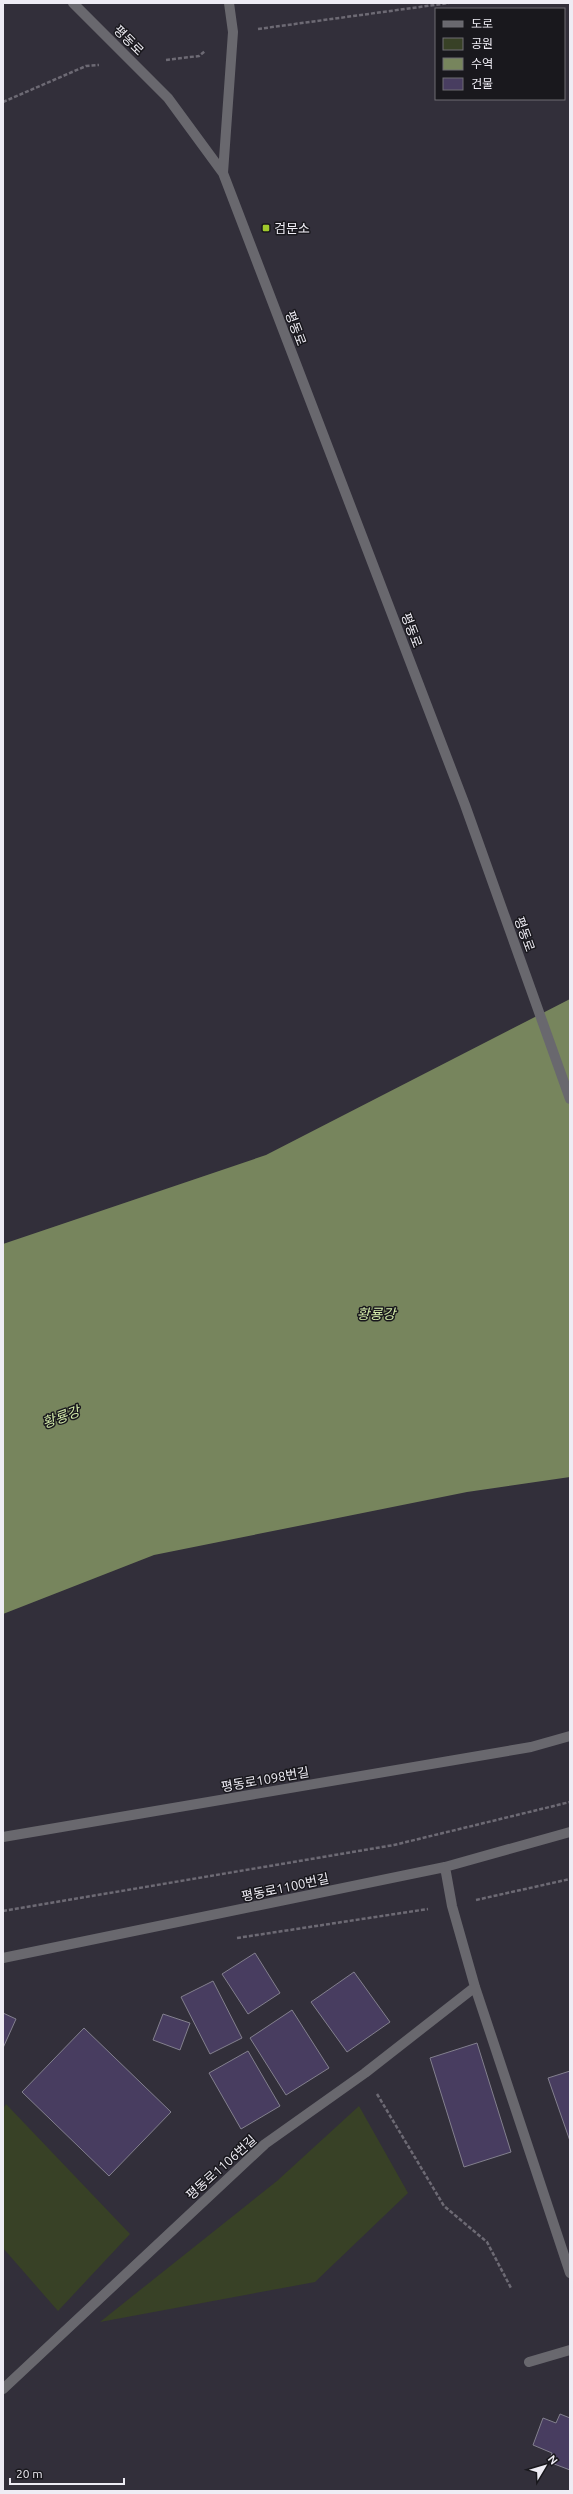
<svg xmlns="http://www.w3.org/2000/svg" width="573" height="2494" viewBox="0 0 573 2494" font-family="Ubuntu,'Noto Sans KR',sans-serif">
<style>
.green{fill:#384126}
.water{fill:#77855d}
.building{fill:#483d60;stroke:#83808e}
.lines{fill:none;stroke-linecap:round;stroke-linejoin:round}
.path{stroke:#6d6a74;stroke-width:2.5;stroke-dasharray:4 2;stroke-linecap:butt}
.minor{stroke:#69686e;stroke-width:10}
.poi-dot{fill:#a0c92c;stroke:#19181d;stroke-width:1.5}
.labels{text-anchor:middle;stroke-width:3;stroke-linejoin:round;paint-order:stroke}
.street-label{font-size:13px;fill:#eeecf4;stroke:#19181d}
.poi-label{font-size:13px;fill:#eeecf4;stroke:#19181d;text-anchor:start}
.water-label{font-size:14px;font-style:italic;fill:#d3eba9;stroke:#19181d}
</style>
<rect width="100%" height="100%" fill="#322f3a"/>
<path class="green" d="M 6,2104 L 130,2234 L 58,2311 L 3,2248 L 3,2109 Z
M 359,2106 L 408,2193 L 315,2282 L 100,2322 L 277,2181 Z"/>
<path class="water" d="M 570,999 L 570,1477 L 467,1492 L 154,1555 L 3,1614 L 3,1244 L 266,1155 Z"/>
<path class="building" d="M 255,1953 L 280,1993 L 248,2014 L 222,1974 Z
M 354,1972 L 390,2022 L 347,2052 L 311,2002 Z
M 213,1981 L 242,2038 L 210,2054 L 181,1997 Z
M 292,2010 L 329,2068 L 286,2095 L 250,2038 Z
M 3,2013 L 16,2019 L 3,2048 Z
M 163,2014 L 190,2023 L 180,2050 L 153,2040 Z
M 84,2028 L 171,2112 L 109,2176 L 22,2092 Z
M 477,2043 L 511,2152 L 464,2167 L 430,2058 Z
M 248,2051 L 280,2106 L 241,2129 L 209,2073 Z
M 570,2071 L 570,2141 L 548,2078 Z
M 560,2414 L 570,2418 L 570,2470 L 549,2462 L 552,2453 L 533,2445 L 543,2418 L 556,2423 Z"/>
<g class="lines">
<path class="path" d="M 258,29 L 449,3
M 166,60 L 199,56 L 205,51
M 3,102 L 86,66 L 99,65
M 476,1900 L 570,1879
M 3,1911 L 394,1845 L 570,1802
M 237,1938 L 428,1909
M 377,2094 L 444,2206 L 487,2242 L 511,2288"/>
<path class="minor" d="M 73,3 L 168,98 L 223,173 L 465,805 L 570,1099
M 223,173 L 233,32 L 229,3
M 3,1837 L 531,1747 L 570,1736
M 445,1867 L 452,1906 L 475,1987 L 570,2273
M 3,1958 L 445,1867 L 570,1832
M 529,2362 L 570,2350
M 3,2389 L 265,2144 L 365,2073 L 475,1987"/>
</g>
<rect class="poi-dot" x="262" y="224" width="8" height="8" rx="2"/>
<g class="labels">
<g class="street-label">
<text transform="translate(129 40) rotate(45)" y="5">평동로</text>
<text transform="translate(296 328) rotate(69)" y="5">평동로</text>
<text transform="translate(412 630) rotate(69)" y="5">평동로</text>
<text transform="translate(525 934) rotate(70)" y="5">평동로</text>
<text transform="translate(265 1779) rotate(-10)" y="5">평동로1098번길</text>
<text transform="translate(285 1887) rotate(-12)" y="5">평동로1100번길</text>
<text transform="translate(221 2167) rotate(-42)" y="5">평동로1106번길</text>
</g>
<g class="poi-label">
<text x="274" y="233">검문소</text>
</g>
<g class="water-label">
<text x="376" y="1319">황룡강</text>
<text transform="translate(61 1417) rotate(-20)" y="5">황룡강</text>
</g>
</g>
<rect width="573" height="2494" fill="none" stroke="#eeecf4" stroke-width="8"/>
<rect x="435" y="8" width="130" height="92" fill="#19181d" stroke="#6e6d73"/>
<rect x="443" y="21" width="20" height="6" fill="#69686e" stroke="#6e6d73"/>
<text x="471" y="28" font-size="12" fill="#eeecf4">도로</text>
<rect x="443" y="38" width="20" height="12" fill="#384126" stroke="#6e6d73"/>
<text x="471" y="48" font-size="12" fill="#eeecf4">공원</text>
<rect x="443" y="58" width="20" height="12" fill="#77855d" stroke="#6e6d73"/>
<text x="471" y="68" font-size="12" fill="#eeecf4">수역</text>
<rect x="443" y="78" width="20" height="12" fill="#483d60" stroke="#6e6d73"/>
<text x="471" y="88" font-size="12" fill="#eeecf4">건물</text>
<g transform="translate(545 2466) rotate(52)" stroke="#19181d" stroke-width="3" paint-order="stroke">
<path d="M0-3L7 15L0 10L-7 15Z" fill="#eeecf4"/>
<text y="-6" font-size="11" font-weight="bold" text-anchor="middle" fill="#eeecf4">N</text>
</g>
<path d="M10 2478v6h114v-6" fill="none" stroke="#eeecf4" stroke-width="2"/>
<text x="16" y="2478" font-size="12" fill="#eeecf4" stroke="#19181d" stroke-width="3" paint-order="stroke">20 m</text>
</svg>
